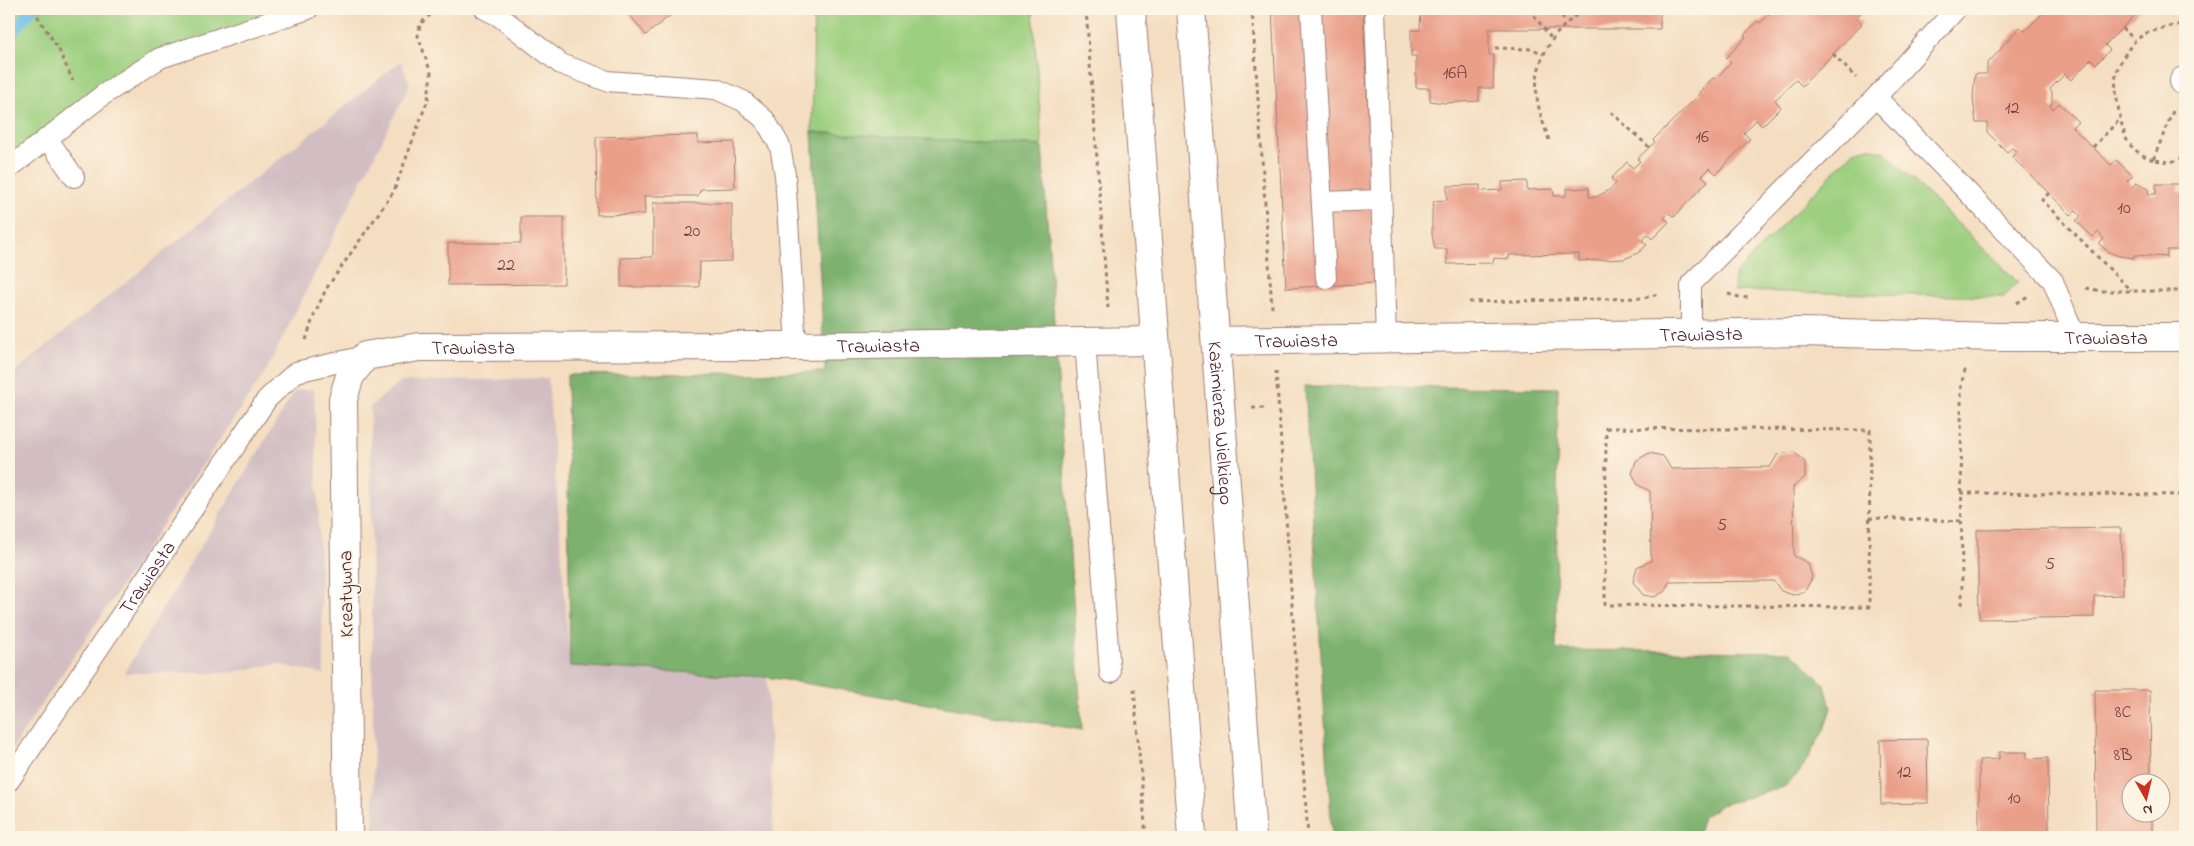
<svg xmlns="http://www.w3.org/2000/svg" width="2194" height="846" viewBox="0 0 2194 846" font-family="'Indie Flower',sans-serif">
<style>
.industrial{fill:#d2bec2}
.green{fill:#9ccf7f;stroke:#737755}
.forest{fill:#7db26e;stroke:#64684c}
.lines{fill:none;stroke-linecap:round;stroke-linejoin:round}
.stream{stroke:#6cbee8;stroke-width:11}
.building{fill:#ea9f89}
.service-casing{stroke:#9f7e76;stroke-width:22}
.minor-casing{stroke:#9f7e76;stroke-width:30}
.secondary-casing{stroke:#9f7e76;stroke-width:30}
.path{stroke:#9f7e76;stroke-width:3;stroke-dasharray:4 4;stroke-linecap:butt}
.service{stroke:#fff;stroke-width:20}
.minor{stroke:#fff;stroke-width:28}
.secondary{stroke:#fff;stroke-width:28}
.labels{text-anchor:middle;stroke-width:4;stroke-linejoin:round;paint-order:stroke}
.number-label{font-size:18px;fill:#723f42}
.street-label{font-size:20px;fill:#4a1f2b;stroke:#fcf5e5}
</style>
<rect width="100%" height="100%" fill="#fcf5e5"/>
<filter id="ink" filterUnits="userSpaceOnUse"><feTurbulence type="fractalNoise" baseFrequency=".02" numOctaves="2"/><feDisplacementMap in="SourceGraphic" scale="10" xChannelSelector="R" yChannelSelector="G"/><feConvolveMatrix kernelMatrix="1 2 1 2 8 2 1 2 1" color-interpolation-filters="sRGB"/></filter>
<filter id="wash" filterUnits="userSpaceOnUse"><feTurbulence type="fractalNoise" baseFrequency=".0096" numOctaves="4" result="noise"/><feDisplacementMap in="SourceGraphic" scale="20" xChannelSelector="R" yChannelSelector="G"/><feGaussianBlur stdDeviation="1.12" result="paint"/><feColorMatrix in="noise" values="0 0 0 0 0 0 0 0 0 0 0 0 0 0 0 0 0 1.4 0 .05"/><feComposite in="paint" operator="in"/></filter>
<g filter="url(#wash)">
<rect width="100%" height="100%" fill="#f4ddc0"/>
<path class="industrial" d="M 401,61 L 410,85 L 267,369 L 9,753 L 9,376 Z
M 548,378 L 570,665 L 767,677 L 774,837 L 374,837 L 370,407 L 400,382 Z
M 314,389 L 324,674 L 277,664 L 228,673 L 124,673 L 295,391 Z"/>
<path class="green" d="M 9,9 L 338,9 L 160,58 L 9,170 Z
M 814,9 L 1033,9 L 1042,146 L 812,132 Z
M 1869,147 L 1884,152 L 2018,282 L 2004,297 L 1735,291 L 1734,284 L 1736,273 L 1854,151 Z"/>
<path class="forest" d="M 812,132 L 1042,146 L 1082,730 L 767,677 L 570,666 L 567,375 L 825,372 Z
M 1305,386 L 1558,388 L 1556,650 L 1791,652 L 1825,685 L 1831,708 L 1824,730 L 1800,772 L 1784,787 L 1721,805 L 1703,817 L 1697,837 L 1332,837 Z"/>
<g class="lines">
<path class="stream" d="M 9,37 L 32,9"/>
</g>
<g id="blocks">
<path class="building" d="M 625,9 L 678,9 L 646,35 Z
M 1272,9 L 1363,9 L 1376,283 L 1286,288 Z
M 1421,9 L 1660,9 L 1660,29 L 1489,29 L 1489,55 L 1494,55 L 1493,88 L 1479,88 L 1479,101 L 1444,103 L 1430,101 L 1430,88 L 1416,88 L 1416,56 L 1411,56 L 1411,30 L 1420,30 Z
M 1774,9 L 1864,9 L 1856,18 L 1862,24 L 1802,86 L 1796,80 L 1775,100 L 1781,107 L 1762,126 L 1756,120 L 1744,133 L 1750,139 L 1716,174 L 1710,168 L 1702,176 L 1708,181 L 1674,217 L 1669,213 L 1664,218 L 1669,222 L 1652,239 L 1648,234 L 1642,241 L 1647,245 L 1638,253 L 1624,259 L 1579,261 L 1579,254 L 1509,255 L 1509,259 L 1494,258 L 1493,263 L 1447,264 L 1447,249 L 1435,249 L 1432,235 L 1432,212 L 1434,201 L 1447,200 L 1447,186 L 1480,185 L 1480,191 L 1502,190 L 1502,182 L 1527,181 L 1527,190 L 1553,189 L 1554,196 L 1566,196 L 1566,189 L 1589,188 L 1589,197 L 1596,197 L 1611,189 L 1616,183 L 1611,179 L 1627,162 L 1633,168 L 1640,161 L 1637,159 L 1655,142 L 1653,140 L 1701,93 L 1699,92 L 1713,78 L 1715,79 L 1731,63 L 1726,58 L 1746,37 L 1744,35 L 1758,21 L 1760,23 Z
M 2044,9 L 2141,9 L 2105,45 L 2110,50 L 2096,64 L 2091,59 L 2071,80 L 2065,74 L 2050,89 L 2052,92 L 2052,103 L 2050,106 L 2053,109 L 2059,103 L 2078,122 L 2072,127 L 2111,165 L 2116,160 L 2133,176 L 2127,181 L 2133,187 L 2136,183 L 2149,189 L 2148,194 L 2156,194 L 2156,184 L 2179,184 L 2179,192 L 2185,192 L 2185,250 L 2167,250 L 2167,257 L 2134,255 L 2134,258 L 2119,256 L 2109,252 L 2099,244 L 2104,239 L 2098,232 L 2093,237 L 2076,221 L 2081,216 L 2076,211 L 2071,215 L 2012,157 L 2017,152 L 2012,148 L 2007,152 L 1987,132 L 1987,123 L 1976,123 L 1973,98 L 1975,74 L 1987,74 L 1987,64 L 2002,48 L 2001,47 L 2020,27 L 2025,31 L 2046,10 Z
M 698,135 L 698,143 L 734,142 L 735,188 L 701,189 L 698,196 L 644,196 L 645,214 L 597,215 L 596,137 Z
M 653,203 L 732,203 L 732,261 L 700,262 L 699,287 L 621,287 L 621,258 L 653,257 Z
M 521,217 L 564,217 L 564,284 L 448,285 L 448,243 L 521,243 Z
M 1794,452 L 1805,462 L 1805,477 L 1793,487 L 1794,556 L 1808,563 L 1812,578 L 1805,591 L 1793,595 L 1781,591 L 1774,581 L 1669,582 L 1664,592 L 1654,597 L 1643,595 L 1633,582 L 1637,567 L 1651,561 L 1650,491 L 1638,485 L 1632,473 L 1636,461 L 1649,453 L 1663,456 L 1671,469 L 1770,467 L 1778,454 Z
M 2121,528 L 2123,595 L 2094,596 L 2094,617 L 1979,619 L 1977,530 Z
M 2095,690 L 2150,690 L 2151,784 L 2132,784 L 2132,814 L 2152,814 L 2152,837 L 2096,837 Z
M 1927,739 L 1928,803 L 1881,804 L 1880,740 Z
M 1999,752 L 2027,752 L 2026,759 L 2048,758 L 2049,835 L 2030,835 L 2030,837 L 1979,837 L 1979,760 L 1999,759 Z"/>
</g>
</g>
<g filter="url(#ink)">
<use href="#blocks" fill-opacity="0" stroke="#9f7e76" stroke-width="1"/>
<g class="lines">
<g class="service-casing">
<g id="service">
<path d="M 485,9 L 499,16 L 561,64 L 607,81 L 716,89 L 743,101 L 765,120 L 780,146 L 785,175 L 796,346"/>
<path d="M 1311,9 L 1326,278"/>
<path d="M 1375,9 L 1386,338"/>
<path d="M 1876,97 L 2053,281 L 2075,337"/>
<path d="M 47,138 L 74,177"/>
<path d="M 9,168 L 103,95 L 160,58 L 308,9"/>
<path d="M 1322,202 L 1381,200"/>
<path d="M 1691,333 L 1691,284 L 1876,97 L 1956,9"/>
<path d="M 1085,341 L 1110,673"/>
<path id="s1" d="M 9,781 L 267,399 L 296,372 L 365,356"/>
</g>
</g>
<g class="minor-casing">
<g id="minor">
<path d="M 2184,81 L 2185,81"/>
<path id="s2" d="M 1216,341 L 1800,332 L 2000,337 L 2185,337"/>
<path id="s3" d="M 348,837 L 343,399 L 350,376 L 365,356 L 419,347 L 796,346 L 1155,341"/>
</g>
</g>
<g class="secondary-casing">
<g id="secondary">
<path d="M 1131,9 L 1192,837"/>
<path id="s4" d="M 1191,9 L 1252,837"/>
</g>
</g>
<path class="path" d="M 33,9 L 59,50 L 73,81
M 1086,9 L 1108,309
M 1252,9 L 1272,308
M 1529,9 L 1552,39
M 1559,9 L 1565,23
M 2122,28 L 2135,40
M 1495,48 L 1533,49 L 1543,54
M 1833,54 L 1856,78
M 2173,111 L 2153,160 L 2171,162 L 2185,157
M 1611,112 L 1649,147
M 1549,140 C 1545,128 1540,115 1538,103 C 1530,63 1554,29 1585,9
M 2093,147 L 2120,119
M 2153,160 C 2144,156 2134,151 2128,142 C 2121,130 2112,83 2117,70 C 2120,62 2129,47 2135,41 C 2144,31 2173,25 2185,24
M 2049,193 L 2042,200 L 2131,291
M 2086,288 L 2101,291 L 2185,291
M 1728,294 L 1739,297 L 1750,298
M 1469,302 L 1644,298 L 1658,294
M 2017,303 L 2028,296
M 306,340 L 313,318 L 326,289 L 394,191 L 428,99 L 431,73 L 418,36 L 420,24 L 437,9
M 1276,371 L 1308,837
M 1252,408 L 1264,408
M 1606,428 L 1870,430 L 1869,607 L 1605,605 Z
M 1961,493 L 2185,495
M 1869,518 L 1961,521
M 1962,605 L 1961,385 L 1966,367
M 1134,689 L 1146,837"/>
<use href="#service" class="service"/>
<use href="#minor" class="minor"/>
<use href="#secondary" class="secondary"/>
</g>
</g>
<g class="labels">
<g class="number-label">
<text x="1455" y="78">16A</text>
<text x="2012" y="113">12</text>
<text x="1702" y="142">16</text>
<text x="2124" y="213">10</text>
<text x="692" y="236">20</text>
<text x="506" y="270">22</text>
<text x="1722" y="530">5</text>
<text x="2050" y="569">5</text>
<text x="2123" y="717">8C</text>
<text x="2123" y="760">8B</text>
<text x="1904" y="777">12</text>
<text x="2014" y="803">10</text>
</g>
<g class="street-label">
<text dy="7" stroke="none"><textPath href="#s2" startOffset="485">Trawiasta</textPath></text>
<text dy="7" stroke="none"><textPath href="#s2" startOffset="890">Trawiasta</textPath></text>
<text dy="7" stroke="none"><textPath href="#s2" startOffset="80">Trawiasta</textPath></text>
<text dy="7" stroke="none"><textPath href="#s3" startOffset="1001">Trawiasta</textPath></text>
<text dy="7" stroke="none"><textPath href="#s3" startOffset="596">Trawiasta</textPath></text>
<text dy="7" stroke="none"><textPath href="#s4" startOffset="415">Kazimierza Wielkiego</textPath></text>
<text dy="7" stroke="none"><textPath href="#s1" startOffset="246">Trawiasta</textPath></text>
<text transform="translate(345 594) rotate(-91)" y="7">Kreatywna</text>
</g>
</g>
<rect width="2194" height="846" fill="none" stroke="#fcf5e5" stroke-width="30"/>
<g transform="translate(2146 798) rotate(172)"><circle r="24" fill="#fcf5e5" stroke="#b59f9b"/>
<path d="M0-4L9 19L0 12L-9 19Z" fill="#c8321e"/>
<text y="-8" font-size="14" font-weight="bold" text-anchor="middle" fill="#4a1f2b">N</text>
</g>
</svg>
